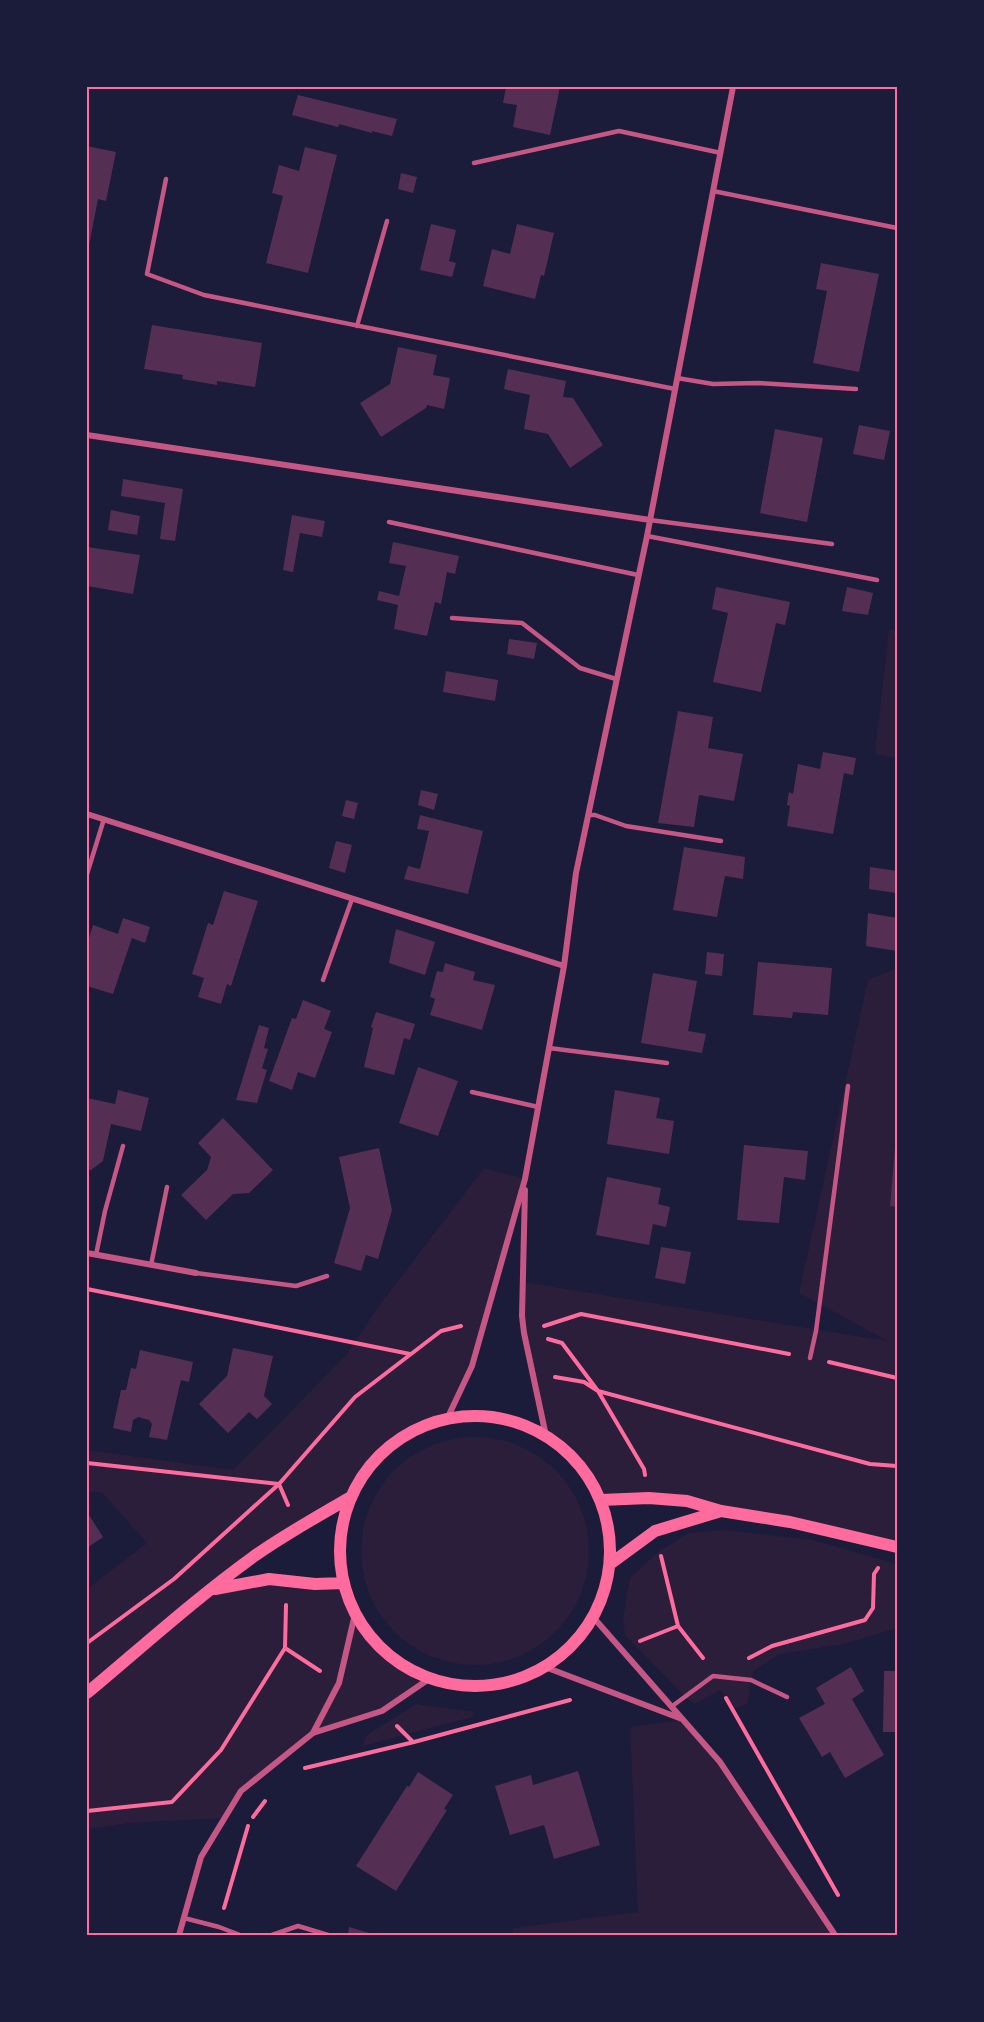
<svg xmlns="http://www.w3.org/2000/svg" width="984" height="2022" viewBox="0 0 984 2022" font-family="'Source Sans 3',sans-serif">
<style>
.green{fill:#2a1e3b}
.building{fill:#542f53}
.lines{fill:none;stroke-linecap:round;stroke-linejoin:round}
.path{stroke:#ff6b9d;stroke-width:4}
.service{stroke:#c65784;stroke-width:4.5}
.minor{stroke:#c65784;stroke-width:6}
.secondary{stroke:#ff6b9d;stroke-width:12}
.neatline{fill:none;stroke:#ff6b9d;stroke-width:2}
</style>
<rect width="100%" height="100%" fill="#1b1b3a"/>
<path class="green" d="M 897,629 L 897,758 L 875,754 L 889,630 Z
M 897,968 L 897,1547 L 687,1501 L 601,1500 L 590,1478 L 575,1459 L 546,1436 L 524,1333 L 523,1282 L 888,1341 L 799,1293 L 868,980 Z
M 484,1168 L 525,1179 L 472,1366 L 447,1419 L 406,1435 L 380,1455 L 351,1497 L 212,1589 L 269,1579 L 344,1583 C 347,1593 350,1605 355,1614 C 373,1645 398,1663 429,1679 L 382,1711 L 313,1733 L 241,1791 L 225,1818 L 129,1823 L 87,1829 L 87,1589 L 147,1543 L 102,1493 L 87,1491 L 87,1450 L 233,1470 L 347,1354 L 376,1310 Z
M361 1551a114 114 0 1 1 228 0a114 114 0 1 1-228 0Z
M 724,1530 L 813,1540 L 897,1564 L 897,1628 L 844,1644 L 780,1654 L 753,1671 L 747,1704 L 732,1709 L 721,1690 L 695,1704 L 685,1697 L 625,1635 L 623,1618 L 630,1578 L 659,1551 L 689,1533 Z
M 416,1704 L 474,1712 L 472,1717 L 362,1746 L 367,1735 Z
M 683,1720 L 720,1762 L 835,1935 L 513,1935 L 513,1928 L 638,1912 L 630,1727 Z"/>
<path class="building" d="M 506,87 L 560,87 L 550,135 L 513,127 L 517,105 L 503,103 Z
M 298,95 L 397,119 L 392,136 L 372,131 L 372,133 L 339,124 L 338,127 L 292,115 Z
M 87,146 L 116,152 L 106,201 L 98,199 L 88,251 Z
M 305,147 L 337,155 L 308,273 L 266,263 L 283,196 L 272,193 L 279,165 L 299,171 Z
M 401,173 L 417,177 L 413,193 L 398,189 Z
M 431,224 L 456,230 L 449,261 L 456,263 L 452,277 L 420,270 Z
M 517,224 L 554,233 L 544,276 L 541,275 L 535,299 L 483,286 L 492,249 L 510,254 Z
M 821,263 L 879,274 L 859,372 L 813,363 L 827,291 L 816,289 Z
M 152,325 L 262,343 L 255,387 L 217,381 L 217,385 L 182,379 L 183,375 L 144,369 Z
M 398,347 L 437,355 L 433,375 L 450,378 L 444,409 L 427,405 L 426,408 L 381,437 L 360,403 L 390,384 Z
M 508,369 L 566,381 L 563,397 L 573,398 L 603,445 L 570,468 L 548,434 L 524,429 L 530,395 L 504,389 Z
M 859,425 L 890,431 L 884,460 L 853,454 Z
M 775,429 L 823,438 L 807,522 L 760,513 Z
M 123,479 L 183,489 L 175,541 L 160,539 L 165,503 L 121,496 Z
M 111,510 L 140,516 L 137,535 L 108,530 Z
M 292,515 L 325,521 L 322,537 L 300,533 L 293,572 L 283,570 Z
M 393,542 L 459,556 L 455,574 L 447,572 L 441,604 L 435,602 L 427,636 L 394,629 L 398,605 L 377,600 L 379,591 L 399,596 L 406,566 L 389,563 Z
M 88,547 L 140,555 L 133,594 L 87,586 Z
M 716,587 L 790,602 L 785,625 L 776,623 L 761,692 L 713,682 L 728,613 L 712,609 Z
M 847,587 L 873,593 L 868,615 L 842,611 Z
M 509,639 L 537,643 L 534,659 L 507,654 Z
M 446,671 L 498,680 L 495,701 L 443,692 Z
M 678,711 L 713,717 L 708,748 L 743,754 L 734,801 L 699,795 L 694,827 L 658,823 Z
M 823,752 L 856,758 L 853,775 L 844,773 L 833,834 L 787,826 L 790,806 L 787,805 L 789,792 L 793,794 L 798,764 L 820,769 Z
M 421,790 L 438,794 L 434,810 L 418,805 Z
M 346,800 L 358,803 L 354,819 L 342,816 Z
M 420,815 L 483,831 L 468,894 L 404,879 L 408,866 L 420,869 L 429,831 L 417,829 Z
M 336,841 L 352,845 L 345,873 L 329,868 Z
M 684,847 L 745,857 L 743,879 L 725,876 L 717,917 L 673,910 Z
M 870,867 L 897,871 L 896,893 L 869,889 Z
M 224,891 L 258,901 L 231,986 L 227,984 L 221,1004 L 198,997 L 204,978 L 192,974 L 208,923 L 213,925 Z
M 868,913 L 897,918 L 897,951 L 866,946 Z
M 123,918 L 150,927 L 145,943 L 132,938 L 113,994 L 87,986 L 87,944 L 93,925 L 118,934 Z
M 396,929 L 435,942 L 425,975 L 389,963 Z
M 707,952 L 724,954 L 722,976 L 705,974 Z
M 758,962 L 832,968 L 828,1015 L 793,1012 L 792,1018 L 753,1015 Z
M 445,963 L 475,972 L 473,980 L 495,985 L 482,1030 L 430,1015 L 435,999 L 430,997 L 437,971 L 443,972 Z
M 653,973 L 697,981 L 688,1031 L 706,1034 L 702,1053 L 641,1043 Z
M 303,1000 L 331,1011 L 324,1029 L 332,1032 L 315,1078 L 298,1072 L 292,1090 L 269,1081 L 292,1018 L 296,1019 Z
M 376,1012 L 415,1024 L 410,1040 L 404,1038 L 394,1075 L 364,1067 L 373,1028 L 371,1027 Z
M 259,1025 L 269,1028 L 264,1048 L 268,1049 L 262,1068 L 267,1070 L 257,1103 L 236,1100 Z
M 418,1067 L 458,1081 L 438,1136 L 399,1123 Z
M 118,1090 L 149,1098 L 141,1131 L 111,1124 L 103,1161 L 91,1170 L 87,1169 L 87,1098 L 115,1104 Z
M 615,1090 L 660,1098 L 656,1118 L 674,1121 L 669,1154 L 607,1144 Z
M 223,1118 L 273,1170 L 249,1193 L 233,1194 L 206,1220 L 181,1195 L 207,1170 L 211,1157 L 198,1143 Z
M 744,1145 L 808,1151 L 805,1180 L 784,1177 L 779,1223 L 737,1220 Z
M 895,1147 L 897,1147 L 897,1207 L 890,1206 Z
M 379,1148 L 392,1210 L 378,1259 L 366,1255 L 361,1271 L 334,1263 L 350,1208 L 339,1157 Z
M 607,1177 L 661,1188 L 658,1204 L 670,1207 L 666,1227 L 653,1224 L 649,1245 L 596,1235 Z
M 661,1247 L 691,1252 L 685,1284 L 655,1278 Z
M 233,1348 L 273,1356 L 264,1396 L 272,1404 L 257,1419 L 249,1412 L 228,1433 L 199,1404 L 227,1376 Z
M 140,1350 L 193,1362 L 189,1382 L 181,1380 L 167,1440 L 149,1437 L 152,1424 L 149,1420 L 138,1417 L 133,1420 L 131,1432 L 113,1428 L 121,1390 L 126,1390 L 131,1368 L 136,1369 Z
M 89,1515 L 103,1537 L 87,1548 L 87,1517 Z
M 851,1667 L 864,1691 L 852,1699 L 884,1755 L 845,1778 L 830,1752 L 822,1757 L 799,1718 L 825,1704 L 816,1688 Z
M 884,1671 L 897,1671 L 897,1732 L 883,1732 Z
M 578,1771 L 600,1845 L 554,1859 L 544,1825 L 510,1835 L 495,1786 L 531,1775 L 533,1785 Z
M 418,1772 L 453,1795 L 444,1809 L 447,1810 L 396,1891 L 356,1866 L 407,1786 L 409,1787 Z
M 349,1927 L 373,1934 L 373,1935 L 348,1935 Z"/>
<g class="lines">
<path class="path" d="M 87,1289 L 410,1354
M 544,1326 L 581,1314 L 789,1354
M 548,1339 L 562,1343 L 598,1391 L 870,1464 L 897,1466
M 829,1362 L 897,1378
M 555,1377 L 584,1382 L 598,1391 L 644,1469 L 645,1475
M 87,1463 L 279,1484 L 288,1505
M 661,1556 L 678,1626 L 703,1658
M 286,1605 L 285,1648 L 320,1671
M 640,1641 L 678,1626
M 87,1643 L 174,1579 L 279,1484 L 355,1397 L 441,1331 L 461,1326
M 749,1658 L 772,1646 L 865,1620 L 873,1608 L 874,1574 L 878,1568
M 726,1698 L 838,1895
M 397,1726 L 413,1742
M 305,1768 L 414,1742 L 570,1700
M 87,1811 L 172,1802 L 221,1750 L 285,1648
M 253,1817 L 265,1801
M 224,1908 L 248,1826"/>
<path class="service" d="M 474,163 L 619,131 L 721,153
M 166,179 L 147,274 L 204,295 L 675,389
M 713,191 L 897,228
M 357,326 L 387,221
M 677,378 L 713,384 L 758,383 L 856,389
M 650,520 L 832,544
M 389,522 L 638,575
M 647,536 L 877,580
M 452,618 L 522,623 L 580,668 L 616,679
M 588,815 L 595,815 L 626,826 L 721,841
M 87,874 L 104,819
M 323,980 L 352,899
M 549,1048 L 667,1063
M 472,1092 L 538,1107
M 96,1255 L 105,1211 L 123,1146
M 151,1265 L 167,1187
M 196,1273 L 296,1286 L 327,1276
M 810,1358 L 816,1331 L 848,1086
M 671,1707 L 713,1676 L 751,1680 L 787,1697
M 184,1918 L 219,1927 L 240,1935
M 272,1935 L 298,1926 L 328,1935"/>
<path class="minor" d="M 87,435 L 650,520
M 87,814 L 564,966
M 525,1190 L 522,1316 L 524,1333 L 546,1436
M 87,1253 L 196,1273
M 447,1419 L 472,1366 L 525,1179 L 564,966 L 576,873 L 647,536 L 733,87
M 593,1617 L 720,1762 L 835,1935
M 545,1667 L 682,1719
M 313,1733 L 339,1683 L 355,1614
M 179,1935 L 201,1857 L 241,1791 L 313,1733 L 382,1711 L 429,1679"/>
<path class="secondary" d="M340 1551a135 135 0 1 1 270 0a135 135 0 1 1-270 0Z
M 601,1500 L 649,1498 L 687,1501 L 721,1511 L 790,1522 L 897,1547
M 610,1564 L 655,1531 L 721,1511
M 215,1589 L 269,1579 L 315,1584 L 344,1583
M 87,1693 C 142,1647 195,1599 253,1557 C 284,1535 318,1516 351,1497"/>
</g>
<rect width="984" height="2022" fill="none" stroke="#1b1b3a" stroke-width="177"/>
<rect x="88" y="88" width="808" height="1846" class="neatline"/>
</svg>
